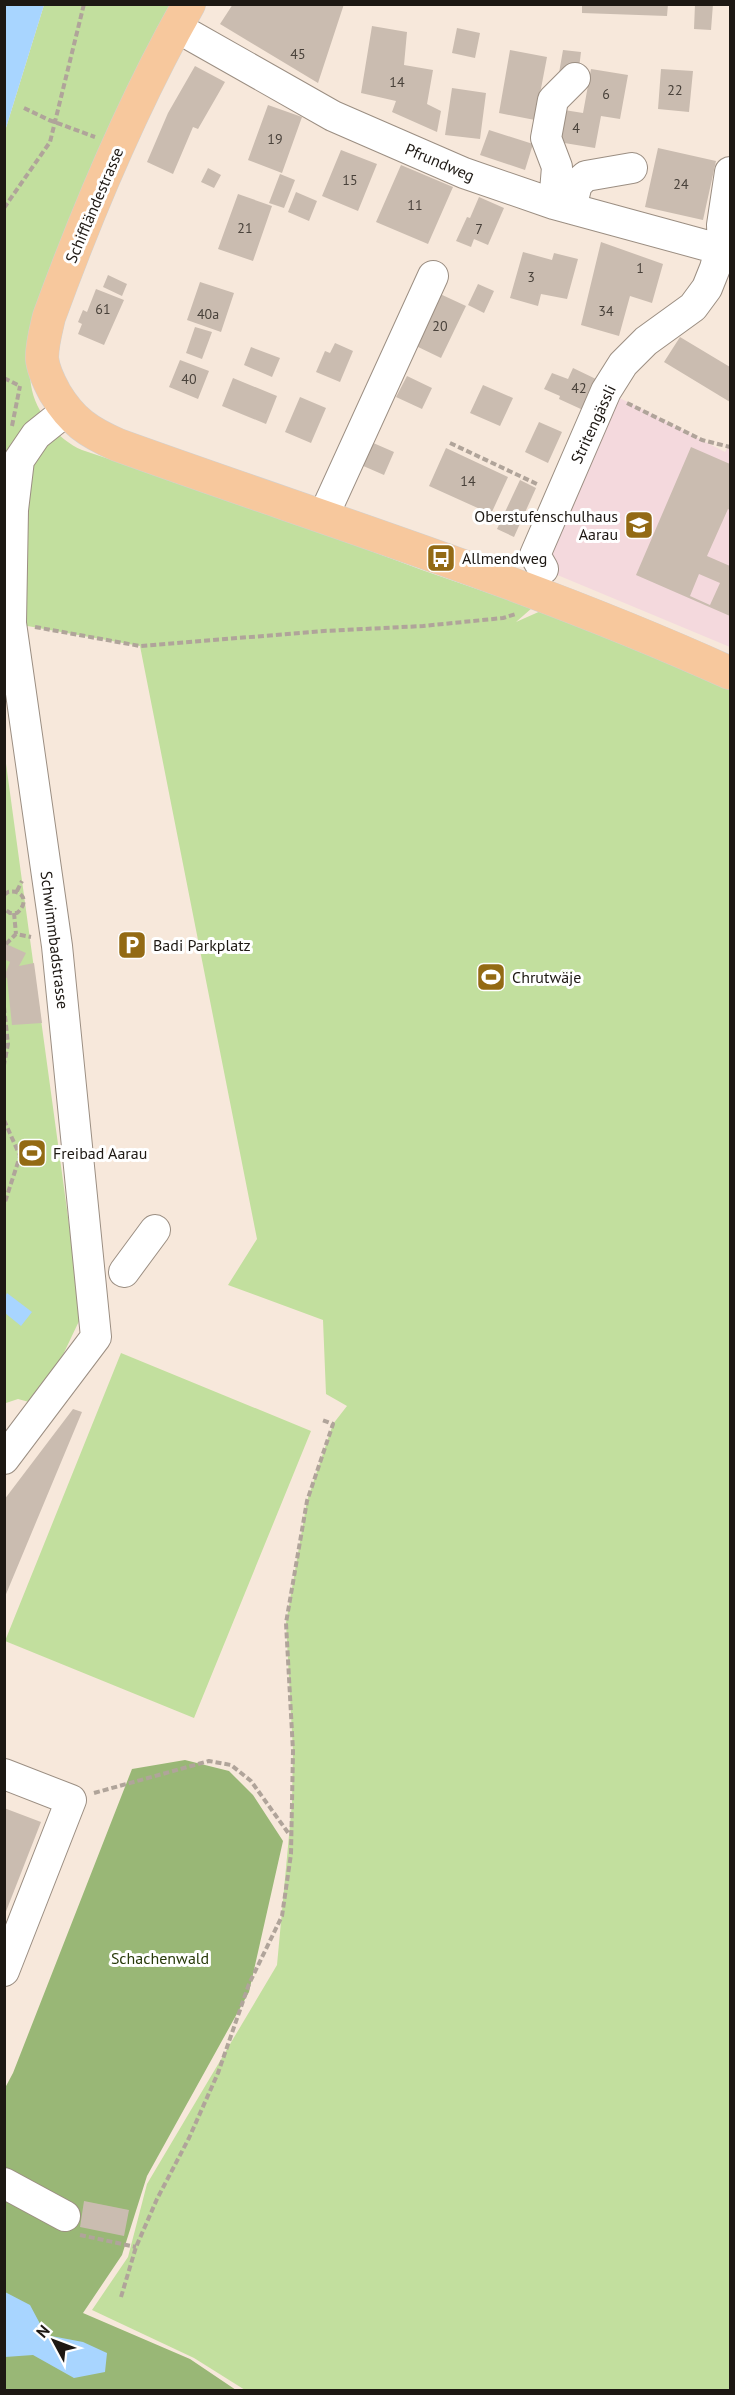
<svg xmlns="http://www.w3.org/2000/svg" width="735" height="2395" viewBox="0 0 735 2395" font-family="'PT Sans',sans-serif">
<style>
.education{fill:#f4d9dd}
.green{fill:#c2df9e}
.forest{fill:#99b776}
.water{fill:#a8d5ff}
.building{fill:#cabcb0;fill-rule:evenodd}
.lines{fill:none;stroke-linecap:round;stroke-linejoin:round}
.minor-casing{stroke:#9b8e82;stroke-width:32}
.major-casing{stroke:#d2d1d0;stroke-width:34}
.path{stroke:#b0a49a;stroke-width:4;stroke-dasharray:6 3;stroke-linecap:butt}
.minor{stroke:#fff;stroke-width:30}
.major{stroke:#f7c89d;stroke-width:33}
.labels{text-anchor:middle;stroke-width:6;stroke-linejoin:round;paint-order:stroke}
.number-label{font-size:14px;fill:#48413a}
.street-label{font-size:16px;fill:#1d1813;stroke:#fff}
.poi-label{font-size:16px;fill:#1d1813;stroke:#fff;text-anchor:start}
.park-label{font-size:16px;fill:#283a0a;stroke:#fff}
</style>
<rect width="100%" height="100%" fill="#f7e8db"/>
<path class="education" d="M 606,391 L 725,452 L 730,444 L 730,647 L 543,569 Z"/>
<path class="green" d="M 44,5 L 177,5 L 30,342 C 30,356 29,371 31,385 C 35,412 58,440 82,450 L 264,511 L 422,570 L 532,608 L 516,622 L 543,610 L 730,686 L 730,2390 L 245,2390 L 194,2358 L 92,2310 L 128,2257 L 147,2184 L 277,1965 L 292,1803 L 293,1751 L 286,1623 L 307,1501 L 333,1424 L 347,1406 L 326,1394 L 323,1320 L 228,1285 L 257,1239 L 140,646 L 5,622 L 5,131 Z
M 4,749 L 77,1283 L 80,1319 L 61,1359 L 29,1402 L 18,1399 L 6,1403 L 4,1401 Z
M 121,1353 L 311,1431 L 194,1718 L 5,1641 Z"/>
<path class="forest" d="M 185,1760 L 229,1771 L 253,1795 L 283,1841 L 249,1992 L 147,2176 L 122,2255 L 83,2313 L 190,2359 L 236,2390 L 5,2390 L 5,2088 L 13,2073 L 132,1769 Z"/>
<path class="water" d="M 5,4 L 44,5 L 5,131 L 4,5 Z
M 7,1293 L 32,1312 L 21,1326 L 5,1313 L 5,1297 Z
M 5,2292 L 30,2305 L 46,2335 L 83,2342 L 107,2353 L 105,2372 L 74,2378 L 33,2355 L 5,2357 Z"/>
<path class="building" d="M 233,4 L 344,4 L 318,83 L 220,24 Z
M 582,4 L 668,4 L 667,16 L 582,13 Z
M 695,4 L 713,4 L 711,30 L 694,29 Z
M 372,26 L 407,32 L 404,65 L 433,70 L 427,104 L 441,111 L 437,132 L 392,112 L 396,101 L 361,93 Z
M 457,28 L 480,33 L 475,58 L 452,53 Z
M 510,50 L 547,57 L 535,120 L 499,113 Z
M 563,50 L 581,52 L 578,76 L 559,73 Z
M 195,66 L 225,82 L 198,129 L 193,127 L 173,174 L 147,162 L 168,113 Z
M 591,69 L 628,75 L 620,119 L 601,116 L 595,148 L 552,141 L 558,109 L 583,113 Z
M 661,69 L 693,71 L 689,112 L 658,109 Z
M 452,88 L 486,93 L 480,139 L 445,135 Z
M 268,105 L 302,117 L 282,173 L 248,160 Z
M 489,130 L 533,144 L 525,170 L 480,155 Z
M 658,148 L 716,161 L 703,220 L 645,207 Z
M 341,150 L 377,164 L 358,211 L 322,196 Z
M 401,165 L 453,187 L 428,244 L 376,222 Z
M 208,168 L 221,175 L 214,188 L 201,182 Z
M 280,174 L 295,180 L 284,208 L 269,203 Z
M 296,192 L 317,201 L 309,221 L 288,212 Z
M 238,194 L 272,206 L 253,261 L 218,249 Z
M 479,197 L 504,208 L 488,245 L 474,239 L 471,247 L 456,241 L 467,217 L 470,218 Z
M 601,242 L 663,264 L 652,303 L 630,296 L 619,336 L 581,325 Z
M 523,252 L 552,260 L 554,253 L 578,259 L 567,299 L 541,294 L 538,306 L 510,298 Z
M 108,275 L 127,284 L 122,296 L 103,287 Z
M 200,282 L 234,293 L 221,332 L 187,320 Z
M 478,284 L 494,291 L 484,313 L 468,305 Z
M 96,289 L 124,300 L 104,345 L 78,334 L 82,324 L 78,322 L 83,310 L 87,312 Z
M 438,293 L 466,306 L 441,358 L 414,345 Z
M 195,327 L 212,332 L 202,359 L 186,353 Z
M 680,337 L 730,367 L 730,402 L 664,362 Z
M 335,343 L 353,351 L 340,382 L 316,372 L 325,351 L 330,353 Z
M 251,347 L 280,358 L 272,377 L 244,365 Z
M 180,360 L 209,371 L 198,399 L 169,387 Z
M 573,368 L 598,380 L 583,410 L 559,399 L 560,396 L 544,389 L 552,373 L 568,379 Z
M 407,376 L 432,388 L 422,409 L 396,397 Z
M 233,378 L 277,396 L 266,424 L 222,406 Z
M 483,385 L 513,398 L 500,426 L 470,413 Z
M 300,397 L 326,408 L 311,443 L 285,432 Z
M 539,422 L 562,432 L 548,463 L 525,452 Z
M 371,442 L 394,452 L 384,475 L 361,465 Z
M 691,447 L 730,464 L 730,510 L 728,509 L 707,556 L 730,566 L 730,616 L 636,575 ZM 699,574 L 720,583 L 710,605 L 690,596 Z
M 446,448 L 508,477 L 491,514 L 429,486 Z
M 520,480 L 536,488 L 514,537 L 497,529 Z
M 4,943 L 26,953 L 19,966 L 34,963 L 42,1023 L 12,1025 L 7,978 L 4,977 L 10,962 L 4,959 Z
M 73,1409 L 82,1412 L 4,1599 L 4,1500 Z
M 4,1808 L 41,1822 L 5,1914 L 4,1914 Z
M 84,2201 L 129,2210 L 124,2236 L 80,2227 Z"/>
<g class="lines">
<g class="minor-casing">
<path id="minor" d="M 176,27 L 333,116 L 464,173 L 554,204 L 730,252
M 554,204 L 557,167 L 546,138 L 553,100 L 575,78
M 571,208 L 577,184 L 586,176 L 632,168
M 723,251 L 722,225 L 730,172
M 323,517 L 433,276
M 543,569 L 535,555 L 606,391 L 623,364 L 646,341 L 693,307 L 707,288 L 715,268 L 720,249
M 124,1272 L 155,1230
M 4,1459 L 96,1337 L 57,946 L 11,623 L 13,510 L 19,460 L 36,435 L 66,411
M 4,1774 L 71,1800 L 4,1971
M 4,2183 L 65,2216"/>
</g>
<g class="major-casing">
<path id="major" d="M 189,4 C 133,103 88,210 49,317 C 46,330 42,344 42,358 C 43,370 49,382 55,393 C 72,421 88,432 118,445 C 323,519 532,583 730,673"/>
</g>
<path class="path" d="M 24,108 L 49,120 L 95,137
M 4,208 L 50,142 L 84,4
M 4,378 L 20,386
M 627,403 L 702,440 L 730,447
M 12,426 L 20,386
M 450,443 L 539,485
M 35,627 L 140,646 L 324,631 L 423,626 L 503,618 L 516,614
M 17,891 L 22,881
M 4,895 L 8,892 C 24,889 29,903 17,913 L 10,913 L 4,909
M 14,913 L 16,934
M 6,944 L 16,934 L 31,937
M 4,1007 L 8,1044 L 4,1065
M 4,1120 L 20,1156 L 4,1205
M 94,1793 L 209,1761 L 231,1765 L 251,1781 L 289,1834
M 80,2235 L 136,2247
M 121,2297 L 136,2247 L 157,2199 L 189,2138 L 218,2073 L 249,1984 L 282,1916 L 291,1854 L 293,1751 L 286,1623 L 307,1501 L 333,1424 L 322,1420"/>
<use href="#minor" class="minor"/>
<use href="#major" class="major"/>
</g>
<defs>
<g id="school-square" transform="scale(1.5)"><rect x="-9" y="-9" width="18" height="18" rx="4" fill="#936a14" stroke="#fff"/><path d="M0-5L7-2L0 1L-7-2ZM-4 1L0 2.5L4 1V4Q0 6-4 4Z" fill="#fff"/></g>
<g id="bus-square" transform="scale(1.5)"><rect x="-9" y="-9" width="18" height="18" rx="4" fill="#936a14" stroke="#fff"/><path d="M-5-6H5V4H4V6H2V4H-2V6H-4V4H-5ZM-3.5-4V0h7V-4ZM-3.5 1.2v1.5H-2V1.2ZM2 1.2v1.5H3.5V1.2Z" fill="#fff"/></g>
<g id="parking-square" transform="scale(1.5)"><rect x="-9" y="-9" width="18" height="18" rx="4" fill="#936a14" stroke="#fff"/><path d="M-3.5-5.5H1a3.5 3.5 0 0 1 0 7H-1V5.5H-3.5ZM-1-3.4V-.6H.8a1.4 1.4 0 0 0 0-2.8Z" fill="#fff"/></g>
<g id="stadium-square" transform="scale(1.5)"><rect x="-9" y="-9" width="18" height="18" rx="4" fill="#936a14" stroke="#fff"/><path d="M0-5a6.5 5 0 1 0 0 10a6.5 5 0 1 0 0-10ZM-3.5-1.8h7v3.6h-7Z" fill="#fff"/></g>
</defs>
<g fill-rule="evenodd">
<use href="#school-square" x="639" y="525"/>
<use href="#bus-square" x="441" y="558"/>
<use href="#parking-square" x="132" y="945"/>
<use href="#stadium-square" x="491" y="977"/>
<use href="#stadium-square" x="32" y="1153"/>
</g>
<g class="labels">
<g class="number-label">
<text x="298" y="59">45</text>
<text x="397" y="87">14</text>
<text x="675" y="95">22</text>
<text x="606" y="99">6</text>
<text x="576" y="133">4</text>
<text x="275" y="144">19</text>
<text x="350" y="185">15</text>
<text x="681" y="189">24</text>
<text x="415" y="210">11</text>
<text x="245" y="233">21</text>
<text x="479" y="234">7</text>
<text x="640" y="273">1</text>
<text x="531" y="282">3</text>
<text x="103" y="314">61</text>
<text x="606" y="316">34</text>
<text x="208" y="319">40a</text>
<text x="440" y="331">20</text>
<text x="189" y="384">40</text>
<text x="579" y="393">42</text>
<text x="468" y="486">14</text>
</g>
<g class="street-label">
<text transform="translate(440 162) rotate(23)" y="6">Pfrundweg</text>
<text transform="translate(94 205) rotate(-67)" y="6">Schiffländestrasse</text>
<text transform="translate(593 424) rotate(-65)" y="6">Stritengässli</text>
<text transform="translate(55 940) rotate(83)" y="6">Schwimmbadstrasse</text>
</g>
<g class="poi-label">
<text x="618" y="522" text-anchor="end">Oberstufenschulhaus<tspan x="618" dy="18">Aarau</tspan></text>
<text x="462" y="564">Allmendweg</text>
<text x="153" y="951">Badi Parkplatz</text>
<text x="512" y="983">Chrutwäje</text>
<text x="53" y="1159">Freibad Aarau</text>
</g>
<g class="park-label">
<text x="160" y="1964">Schachenwald</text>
</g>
</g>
<rect width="735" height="2395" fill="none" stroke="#1d1813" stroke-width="12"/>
<g transform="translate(54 2341) rotate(311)" stroke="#ffffff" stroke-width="4.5" paint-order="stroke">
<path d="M0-4.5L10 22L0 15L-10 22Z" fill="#1d1813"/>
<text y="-9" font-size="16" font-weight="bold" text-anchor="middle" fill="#1d1813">N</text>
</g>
</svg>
